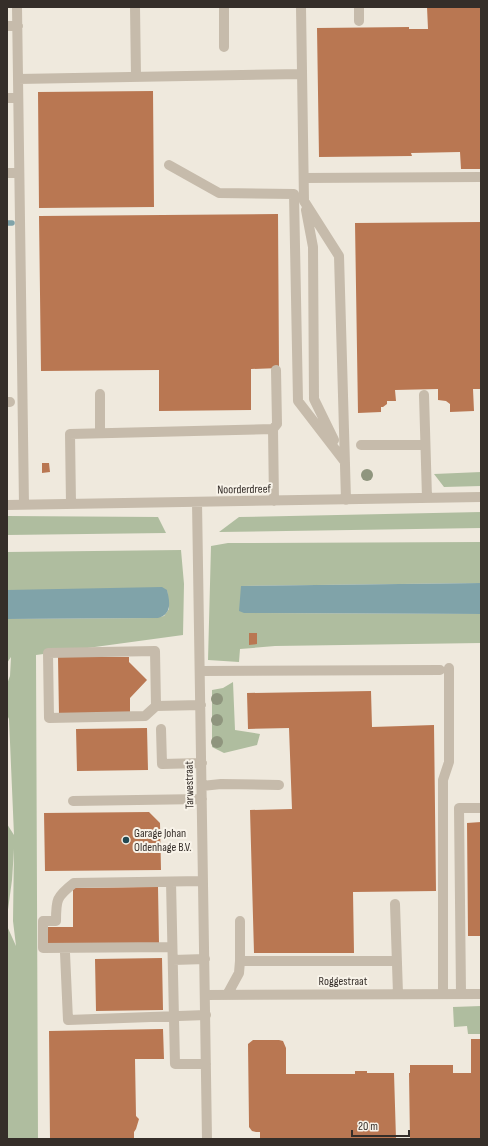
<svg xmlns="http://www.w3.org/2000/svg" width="488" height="1146" viewBox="0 0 488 1146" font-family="'Sofia Sans Condensed',sans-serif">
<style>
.green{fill:#afbd9f}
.water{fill:#80a3a9}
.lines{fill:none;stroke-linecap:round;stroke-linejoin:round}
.stream{stroke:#80a3a9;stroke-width:5.5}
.building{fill:#b97752}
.minor{stroke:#c6bbab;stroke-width:10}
.tree{fill:#8f957e}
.poi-dot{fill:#234952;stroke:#f8f3e9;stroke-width:1.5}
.labels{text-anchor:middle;stroke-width:4;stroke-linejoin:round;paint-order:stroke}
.street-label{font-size:12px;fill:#352e29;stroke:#f8f3e9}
.poi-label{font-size:12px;fill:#352e29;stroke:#f8f3e9;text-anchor:start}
</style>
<rect width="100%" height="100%" fill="#efe9dd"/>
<path class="green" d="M 481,472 L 481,486 L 444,487 L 434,474 Z
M 481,512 L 481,528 L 219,532 L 239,517 Z
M 7,516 L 158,517 L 166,533 L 7,535 Z
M 481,542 L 481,583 L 241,586 L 244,613 L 481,614 L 481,643 L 275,646 L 240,649 L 239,662 L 208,660 L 211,546 L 228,543 Z
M 181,550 L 184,584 L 183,635 L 36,655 L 38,1139 L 7,1139 L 7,926 L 16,946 L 13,921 L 14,849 L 12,880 L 7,917 L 7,824 L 14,835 L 9,719 L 7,715 L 7,684 L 10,676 L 11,657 L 7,663 L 7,619 L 154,618 L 164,616 L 169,609 L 167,590 L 7,590 L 7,552 Z
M 233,682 L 235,730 L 260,734 L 257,745 L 224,753 L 212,747 L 212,690 L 223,688 Z
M 481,1006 L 481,1034 L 468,1034 L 467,1026 L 454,1027 L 453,1007 Z"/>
<path class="water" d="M 481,583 L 481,614 L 244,613 L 239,611 L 241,586 Z
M 162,587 L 167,590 C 170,602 172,614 158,618 L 7,619 L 7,590 Z"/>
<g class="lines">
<path class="stream" d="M 7,223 L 12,223"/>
</g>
<path class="building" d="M 427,7 L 481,7 L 481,169 L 461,169 L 460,152 L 411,153 L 412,156 L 319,157 L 317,28 L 409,27 L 409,29 L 428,29 Z
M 153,91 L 154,207 L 39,208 L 38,92 Z
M 278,214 L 279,368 L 251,369 L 251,410 L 159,411 L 159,370 L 41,371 L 39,216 Z
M 481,222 L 481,389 L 473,389 L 474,411 L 450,412 L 450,404 L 446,401 L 438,400 L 438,389 L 395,390 L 396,401 L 387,401 L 387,404 L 383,407 L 381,407 L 381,412 L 358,413 L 355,223 Z
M 42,463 L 49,463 L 50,472 L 42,473 Z
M 249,633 L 257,633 L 257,644 L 249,645 Z
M 58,657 L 129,657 L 129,662 L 147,680 L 130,698 L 130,714 L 59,715 Z
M 371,691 L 372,727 L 434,725 L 436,891 L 353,892 L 354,953 L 254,953 L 250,810 L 292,809 L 289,728 L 248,729 L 247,693 Z
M 147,728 L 148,770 L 77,771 L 76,729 Z
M 149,812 L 160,823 L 161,870 L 45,871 L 44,813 Z
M 481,822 L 481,936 L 468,936 L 467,823 Z
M 158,887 L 159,944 L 48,946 L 48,927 L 73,927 L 73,888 Z
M 162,958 L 163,1010 L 96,1011 L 95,959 Z
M 163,1029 L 164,1059 L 135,1059 L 136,1116 L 139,1119 L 136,1129 L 134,1132 L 134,1139 L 50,1139 L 49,1031 Z
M 471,1039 L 481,1039 L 481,1139 L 410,1139 L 409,1073 L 410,1073 L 410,1065 L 453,1065 L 453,1073 L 471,1073 Z
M 253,1040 L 279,1040 L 283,1041 L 286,1048 L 286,1074 L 355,1074 L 355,1071 L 367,1071 L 367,1073 L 394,1073 L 396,1139 L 260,1139 L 260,1132 L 256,1132 L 252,1131 L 249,1127 L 249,1124 L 248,1044 Z"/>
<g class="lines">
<path class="minor" d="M 17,7 L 24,505
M 135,7 L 136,77
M 224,7 L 224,47
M 301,7 L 304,201 L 339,256 L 346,500
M 359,7 L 359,21
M 7,26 L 18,26
M 18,79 L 302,74
M 7,98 L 18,98
M 169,165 L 219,193 L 294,194 L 298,401 L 345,462
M 7,173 L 19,173
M 304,178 L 481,177
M 306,210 L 313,247 L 314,399 L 334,440
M 100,394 L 100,433
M 424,395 L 427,498
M 7,402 L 10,402
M 361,445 L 425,445
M 274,501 L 273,429 L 277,424 L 276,370
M 197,502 L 207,1139
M 71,504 L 70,434 L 273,429
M 7,505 L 481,497
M 201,671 L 440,670
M 156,706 L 145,716 L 49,718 L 48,653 L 155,651 L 156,706 L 201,705
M 161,729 L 162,764 L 202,763
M 202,786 L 221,784 L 279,785
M 73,801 L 202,799
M 171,882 L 175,1064 L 206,1064
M 395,904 L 398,994
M 240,921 L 240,961 L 397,961
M 172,947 L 43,948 L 43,921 L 56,921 C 56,900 56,897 74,883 L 203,881
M 65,953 L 68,1020 L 206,1015
M 173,960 L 205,959
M 443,994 L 443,780 L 449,762 L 449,668
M 461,994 L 459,808 L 481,808
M 205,995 L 481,994
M 227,995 L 239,973 L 240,961"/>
</g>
<g class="tree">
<circle cx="367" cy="475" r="6"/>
<circle cx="217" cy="699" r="6"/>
<circle cx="217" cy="720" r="6"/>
<circle cx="217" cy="742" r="6"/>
</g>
<circle class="poi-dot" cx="126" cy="840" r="4"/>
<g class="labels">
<g class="street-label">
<text transform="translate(244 489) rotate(-1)" y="4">Noorderdreef</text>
<text transform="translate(189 785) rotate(-91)" y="4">Tarwestraat</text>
<text x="343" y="985">Roggestraat</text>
</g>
<g class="poi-label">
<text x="134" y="837">Garage Johan<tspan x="134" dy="14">Oldenhage B.V.</tspan></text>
</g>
</g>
<rect width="488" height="1146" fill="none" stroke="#352e29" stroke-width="16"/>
<path d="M352 1130v6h57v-6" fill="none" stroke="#352e29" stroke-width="2"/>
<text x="358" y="1130" font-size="12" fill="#352e29" stroke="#f8f3e9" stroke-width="3" paint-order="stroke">20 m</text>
</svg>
